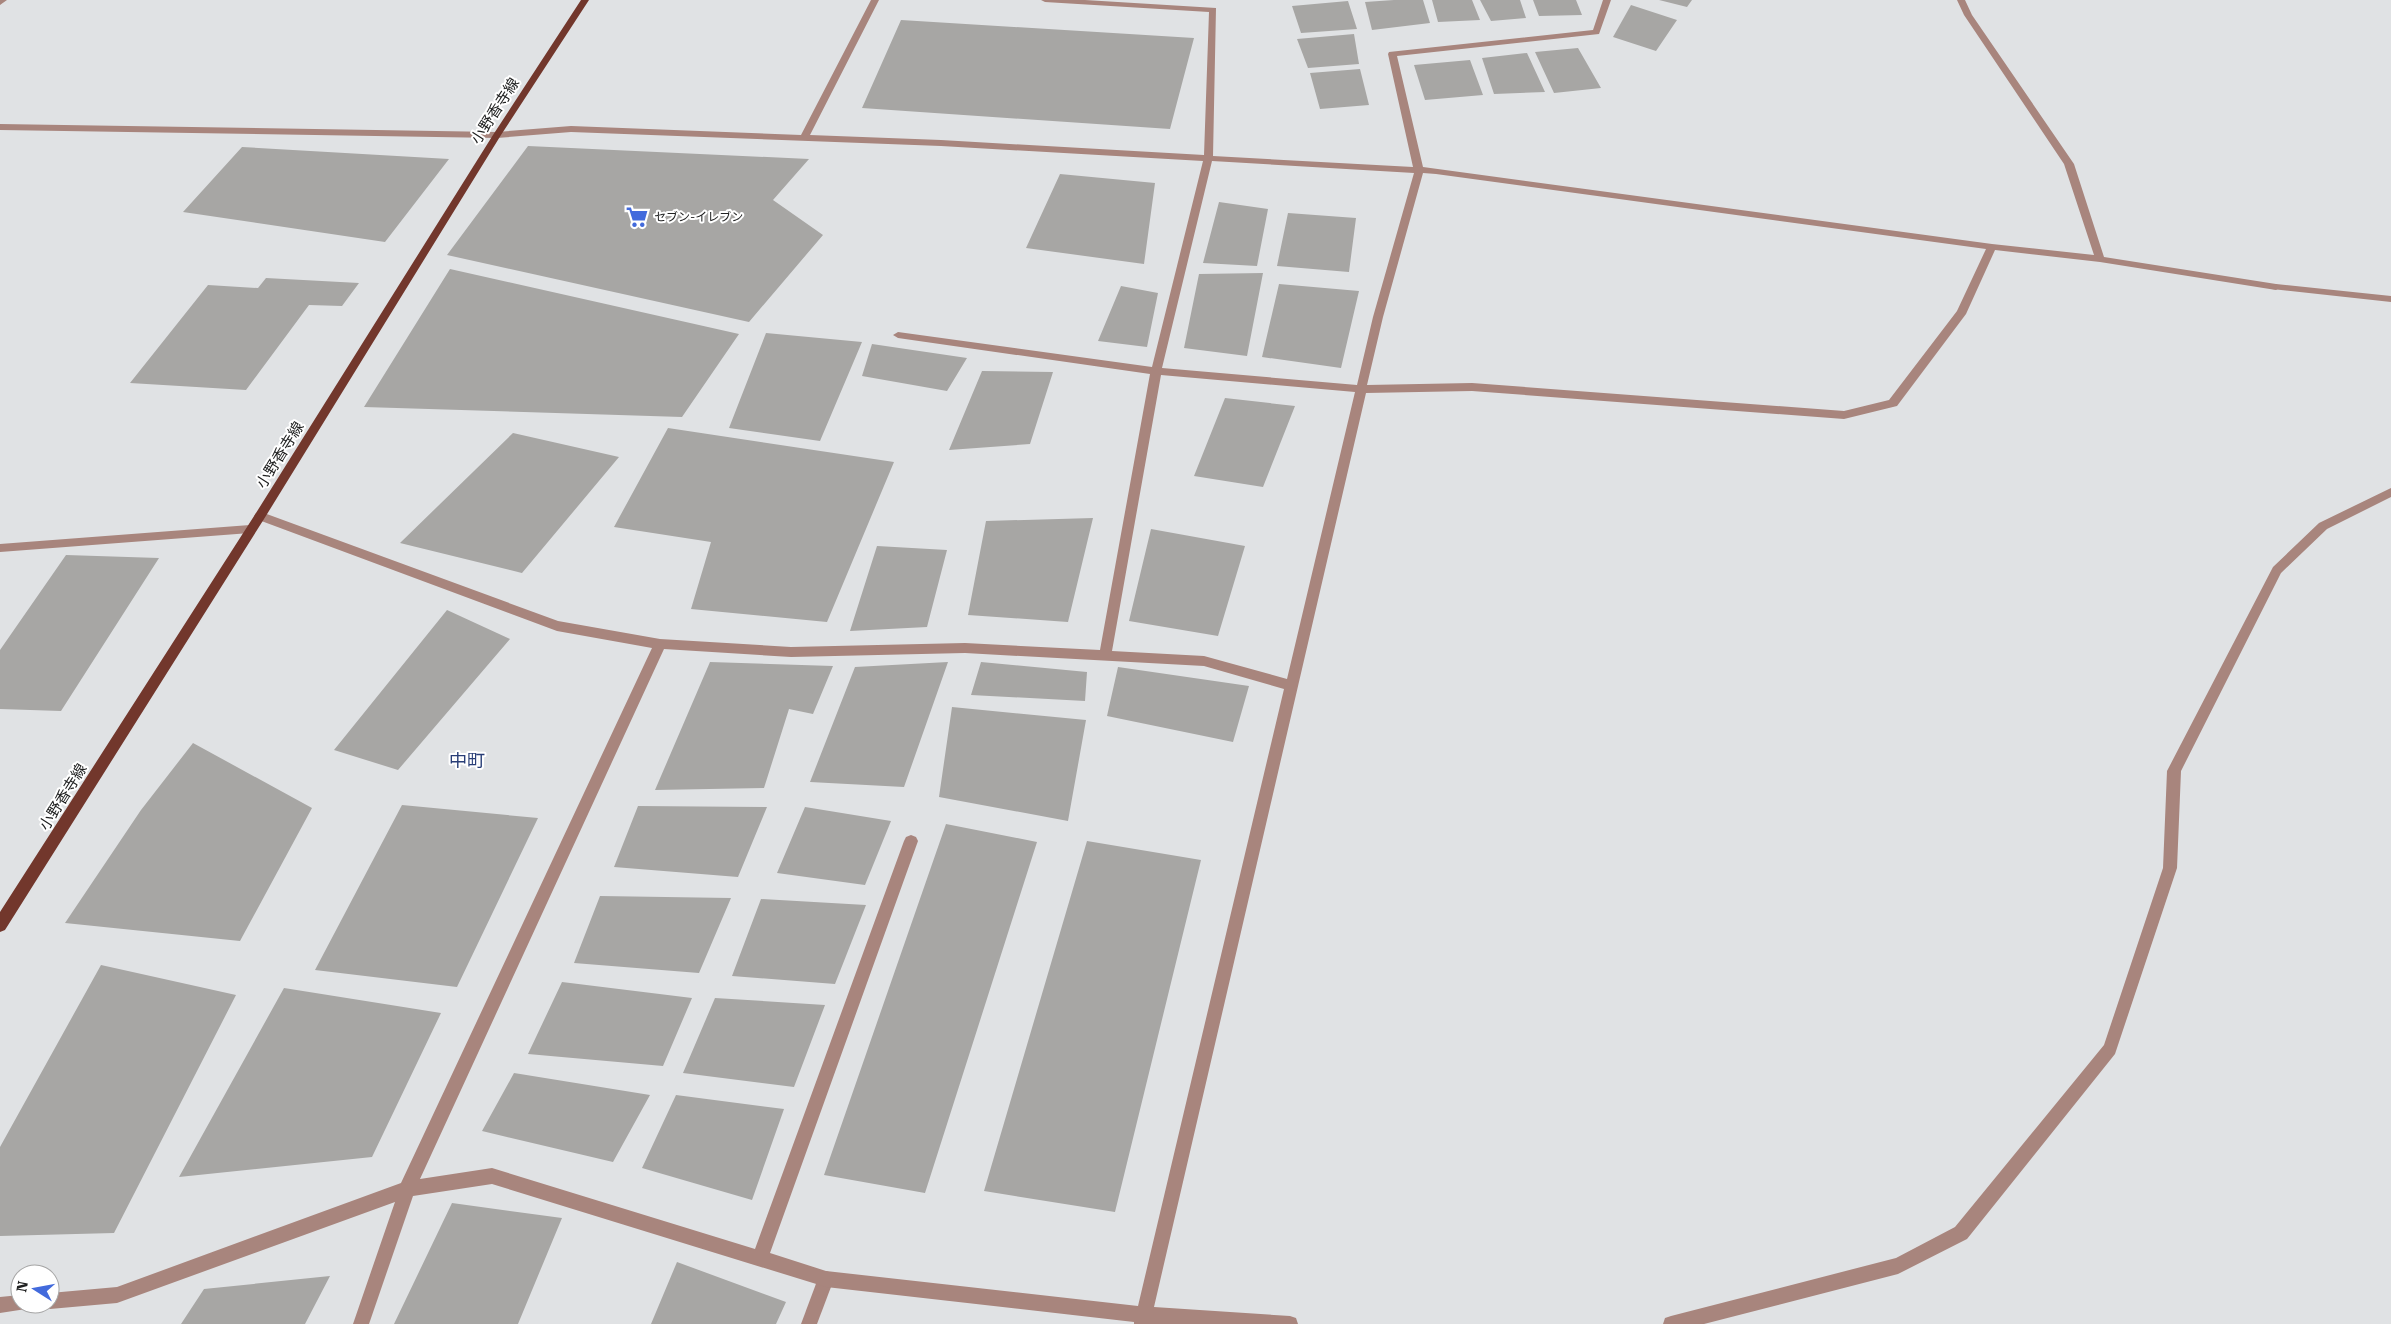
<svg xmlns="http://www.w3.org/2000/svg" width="2391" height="1324" viewBox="0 0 2391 1324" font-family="'Roboto Serif','Noto Sans JP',serif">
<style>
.building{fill:#a7a6a4}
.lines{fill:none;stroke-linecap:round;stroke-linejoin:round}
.service{fill:#a8857d;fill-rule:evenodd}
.minor{fill:#a8857d;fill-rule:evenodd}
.tertiary{fill:#a8857d;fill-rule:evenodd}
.primary{fill:#72372c;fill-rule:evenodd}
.labels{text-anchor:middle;stroke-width:4;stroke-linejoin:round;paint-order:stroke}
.far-poi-label{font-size:12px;fill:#202121;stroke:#fff;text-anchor:start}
.street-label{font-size:15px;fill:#202121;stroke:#fff}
.quarter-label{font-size:18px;fill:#293e77;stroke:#fff}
</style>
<rect width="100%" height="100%" fill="#e0e2e4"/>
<path class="building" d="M 1394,0 L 1423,0 L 1430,23 L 1372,30 L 1365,2 Z
M 1432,0 L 1472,0 L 1480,20 L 1438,22 Z
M 1480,0 L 1520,0 L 1526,18 L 1491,21 Z
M 1533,0 L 1576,0 L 1582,15 L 1539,16 Z
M 1659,0 L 1692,0 L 1687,7 Z
M 1348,1 L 1357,29 L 1301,33 L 1292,6 Z
M 1631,5 L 1677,20 L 1656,51 L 1613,37 Z
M 901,20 L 1194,38 L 1170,129 L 862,108 Z
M 1354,34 L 1359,64 L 1308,68 L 1297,39 Z
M 1578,48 L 1601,88 L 1554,93 L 1535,52 Z
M 1527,53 L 1545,92 L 1494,94 L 1482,58 Z
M 1470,60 L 1483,95 L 1425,100 L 1414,65 Z
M 1360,69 L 1369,105 L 1320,109 L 1310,73 Z
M 528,146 L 809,159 L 773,200 L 823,235 L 749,322 L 447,255 Z
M 242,147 L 449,159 L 385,242 L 183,212 Z
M 1060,174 L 1155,183 L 1144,264 L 1026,248 Z
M 1219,202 L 1268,209 L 1257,266 L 1203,263 Z
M 1288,213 L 1356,218 L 1349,272 L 1277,266 Z
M 450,269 L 739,334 L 682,417 L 364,407 Z
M 1263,273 L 1247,356 L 1184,348 L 1199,274 Z
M 266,278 L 359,283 L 342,306 L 309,305 L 246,390 L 130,383 L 208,285 L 258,288 Z
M 1279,284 L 1359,291 L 1341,368 L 1262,357 Z
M 1121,286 L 1158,293 L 1147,347 L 1098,341 Z
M 766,333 L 862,342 L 820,441 L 729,428 Z
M 872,344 L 967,358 L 947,391 L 862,376 Z
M 982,371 L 1053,372 L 1030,444 L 949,450 Z
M 1225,398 L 1295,406 L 1263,487 L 1194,476 Z
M 668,428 L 894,462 L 827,622 L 691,609 L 711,542 L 614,527 Z
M 513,433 L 619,457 L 522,573 L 400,543 Z
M 1093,518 L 1068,622 L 968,615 L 986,521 Z
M 1151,529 L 1245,546 L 1218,636 L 1129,621 Z
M 877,546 L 947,550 L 927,627 L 850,631 Z
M 66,555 L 159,558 L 61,711 L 0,709 L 0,650 Z
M 447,610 L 510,639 L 398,770 L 334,750 Z
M 710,662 L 833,666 L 813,714 L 789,709 L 764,788 L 655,790 Z
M 948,662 L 904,787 L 810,782 L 855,667 Z
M 981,662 L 1087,672 L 1085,701 L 971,695 Z
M 1118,667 L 1249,686 L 1233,742 L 1107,716 Z
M 952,707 L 1086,720 L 1068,821 L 939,797 Z
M 193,743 L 312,808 L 240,941 L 65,923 L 141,810 Z
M 402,805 L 538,818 L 457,987 L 315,970 Z
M 638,806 L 767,807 L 738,877 L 614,867 Z
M 805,807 L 891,821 L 865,885 L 777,873 Z
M 946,824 L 1037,842 L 925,1193 L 824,1175 Z
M 1087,841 L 1201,860 L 1115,1212 L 984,1191 Z
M 600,896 L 731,898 L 699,973 L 574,963 Z
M 761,899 L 866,905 L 835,984 L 732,976 Z
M 101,965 L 236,995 L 114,1233 L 0,1236 L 0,1147 Z
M 562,982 L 692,998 L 663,1066 L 528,1054 Z
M 284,988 L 441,1013 L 372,1157 L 179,1177 Z
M 715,998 L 825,1005 L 794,1087 L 683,1073 Z
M 514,1073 L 650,1095 L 613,1162 L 482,1131 Z
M 676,1095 L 784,1109 L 752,1200 L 642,1168 Z
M 452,1203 L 562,1218 L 518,1324 L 394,1324 Z
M 677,1262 L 786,1302 L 776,1324 L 651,1324 Z
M 330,1276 L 305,1324 L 181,1324 L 204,1289 Z"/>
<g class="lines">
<path class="service" d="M 826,1271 L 832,1273 L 834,1279 L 817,1324 L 801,1324 L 820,1273 Z"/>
<path class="minor" d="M 0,0 L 7,0 L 0,5 Z
M 871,0 L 879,0 L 810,135 L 941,140 L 1204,155 L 1209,12 L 1045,2 L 1041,0 L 1085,0 L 1216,8 L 1213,156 L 1413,167 L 1388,54 L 1389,52 L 1593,30 L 1603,0 L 1611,0 L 1599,34 L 1397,56 L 1423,167 L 1992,244 L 2094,255 L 2064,164 L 1964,15 L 1957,0 L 1965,0 L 1972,15 L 2074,164 L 2104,257 L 2276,284 L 2281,287 L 2276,290 L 2100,262 L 1995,250 L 1966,314 L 1897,406 L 1844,419 L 1472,391 L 1366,393 L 1154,1307 L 1290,1316 L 1296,1318 L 1298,1324 L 1134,1324 L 1134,1322 L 826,1287 L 492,1184 L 413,1196 L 369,1324 L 353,1324 L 395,1202 L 117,1303 L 50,1309 L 44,1307 L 43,1304 L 50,1304 L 50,1293 L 117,1287 L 401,1183 L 652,648 L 557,631 L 256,519 L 254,516 L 256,513 L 264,513 L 558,621 L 660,639 L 791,647 L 965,643 L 1100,650 L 1150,374 L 898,338 L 893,335 L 898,332 L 1152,367 L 1203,161 L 941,146 L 571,132 L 497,138 L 493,135 L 497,132 L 571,126 L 801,135 ZM 1212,161 L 1414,173 L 1373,317 L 1357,385 L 1162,368 ZM 1423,173 L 1436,174 L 1986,249 L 1957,311 L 1889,400 L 1844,411 L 1472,383 L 1367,385 L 1383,317 ZM 1161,375 L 1355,392 L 1287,679 L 1204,656 L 1112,651 ZM 664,649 L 791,657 L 965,653 L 1204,666 L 1284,689 L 1138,1306 L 826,1271 L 770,1253 L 918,841 L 916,837 L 911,835 L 906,837 L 904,841 L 755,1249 L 492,1168 L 420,1179 Z
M 2391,488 L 2391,497 L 2327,529 L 2281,573 L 2181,771 L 2177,868 L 2115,1054 L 1967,1239 L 1898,1274 L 1704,1324 L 1663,1324 L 1665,1318 L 1671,1316 L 1896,1258 L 1955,1227 L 2104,1045 L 2163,868 L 2167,771 L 2273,567 L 2319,523 Z
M 250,525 L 256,529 L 250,533 L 0,552 L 0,544 Z
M 20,1295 L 20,1304 L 28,1304 L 26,1309 L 0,1313 L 0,1297 Z"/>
<path class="tertiary" d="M 0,124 L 497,132 L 501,135 L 497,138 L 0,130 Z
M 2276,284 L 2391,296 L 2391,302 L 2272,289 L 2271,287 Z"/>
<path class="primary" d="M 581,0 L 589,0 L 501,135 L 264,519 L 5,930 L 0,932 L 0,912 L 256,513 L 493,135 Z"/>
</g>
<defs>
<g id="supermarket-bare" transform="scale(1.725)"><path d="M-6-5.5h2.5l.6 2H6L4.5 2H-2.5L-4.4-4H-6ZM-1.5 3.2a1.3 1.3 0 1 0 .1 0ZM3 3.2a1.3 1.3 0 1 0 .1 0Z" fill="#426adc" stroke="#fff" stroke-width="2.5" paint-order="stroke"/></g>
</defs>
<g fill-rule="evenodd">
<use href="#supermarket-bare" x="637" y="217"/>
</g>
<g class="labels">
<g class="far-poi-label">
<text x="654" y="221">セブン-イレブン</text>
</g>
<g class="street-label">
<text transform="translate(495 111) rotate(-57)" y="5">小野香寺線</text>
<text transform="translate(280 455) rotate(-58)" y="5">小野香寺線</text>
<text transform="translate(63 797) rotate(-58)" y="5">小野香寺線</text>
</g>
<g class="quarter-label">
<text x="467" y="767">中町</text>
</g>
</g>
<g transform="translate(35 1289) rotate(281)"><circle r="24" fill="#ffffff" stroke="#a6a6a6"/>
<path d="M0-4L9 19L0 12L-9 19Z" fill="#426adc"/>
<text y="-8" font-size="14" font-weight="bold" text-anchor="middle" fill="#202121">N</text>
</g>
</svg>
